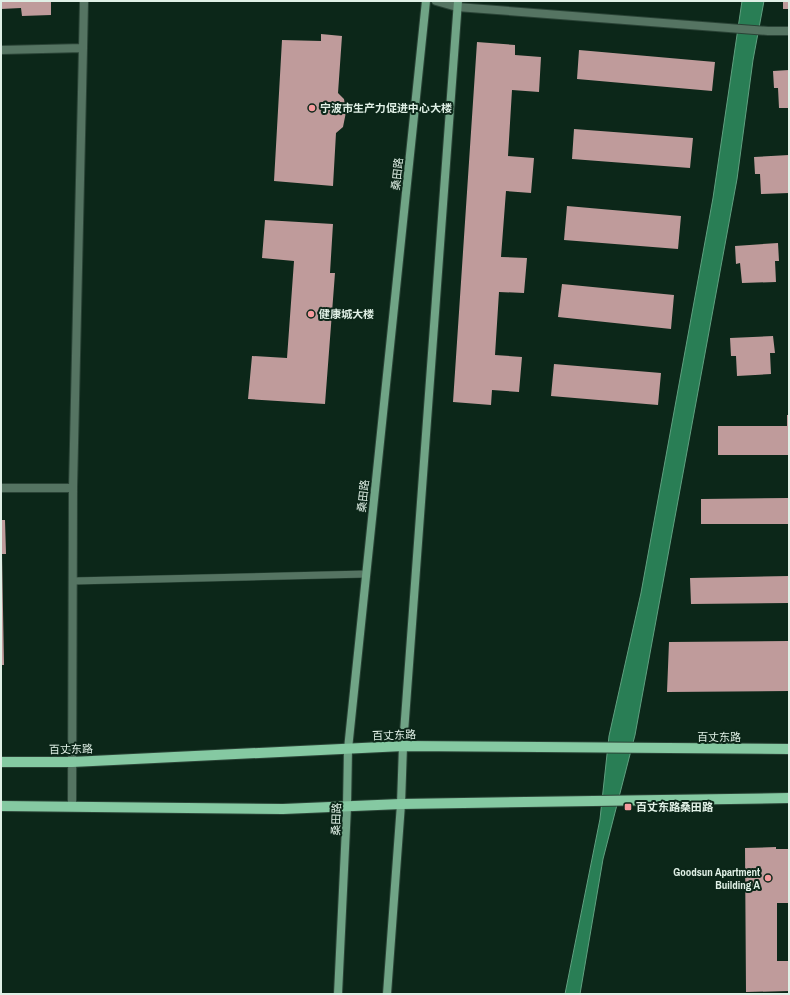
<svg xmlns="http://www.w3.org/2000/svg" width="790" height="995" viewBox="0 0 790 995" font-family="'Archivo Narrow','Noto Sans SC',sans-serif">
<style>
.water{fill:#297e55;stroke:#60a080}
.building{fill:#bf9b9b}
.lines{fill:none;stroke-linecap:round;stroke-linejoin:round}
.lane-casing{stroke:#2a4336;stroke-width:8}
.street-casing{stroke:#2a4336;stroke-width:10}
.secondary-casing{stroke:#2a4336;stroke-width:10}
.primary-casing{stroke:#2a4336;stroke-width:12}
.lane{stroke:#557462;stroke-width:7}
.street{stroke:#557462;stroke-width:8}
.secondary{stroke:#70a486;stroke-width:8}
.primary{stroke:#85c9a2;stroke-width:10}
.poi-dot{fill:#f59b9e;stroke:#0c2719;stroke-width:1.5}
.labels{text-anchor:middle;stroke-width:4;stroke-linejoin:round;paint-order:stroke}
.poi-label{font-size:11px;font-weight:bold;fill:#e0f0e6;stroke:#0c2719;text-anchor:start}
.street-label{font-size:11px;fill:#e0f0e6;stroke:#0c2719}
</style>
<rect width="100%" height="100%" fill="#0c2719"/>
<path class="water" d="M 742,1 L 764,1 L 753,60 L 737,179 L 635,735 L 603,859 L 580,994 L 565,994 L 600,819 L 609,736 L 641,593 L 713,198 Z"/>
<path class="building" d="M 1,1 L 51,1 L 51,15 L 22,16 L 21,8 L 1,9 Z
M 783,1 L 789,1 L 789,9 L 783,9 Z
M 321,34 L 342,36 L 338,93 L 344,99 L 346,112 L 343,127 L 336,133 L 333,186 L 274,181 L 282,40 L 321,41 Z
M 477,42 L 515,45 L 515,55 L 541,57 L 539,92 L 512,90 L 508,156 L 534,158 L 531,193 L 506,191 L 501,257 L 527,258 L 524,293 L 499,292 L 495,355 L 522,357 L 519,392 L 492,390 L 491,405 L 453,402 Z
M 579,50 L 715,62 L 712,91 L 577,79 Z
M 789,70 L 789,108 L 779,108 L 778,88 L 774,88 L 773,71 Z
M 574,129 L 693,138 L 690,168 L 572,159 Z
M 789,155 L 789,193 L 761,194 L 760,174 L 755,174 L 754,157 Z
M 567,206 L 681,216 L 678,249 L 564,240 Z
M 265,220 L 333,224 L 330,273 L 335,273 L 325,404 L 248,399 L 252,356 L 287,358 L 294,261 L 262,258 Z
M 778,243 L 779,261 L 775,261 L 776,282 L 742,283 L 740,263 L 736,264 L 735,246 Z
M 562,284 L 674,295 L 671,329 L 558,317 Z
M 773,336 L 775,353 L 770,353 L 771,374 L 737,376 L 736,356 L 731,356 L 730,338 Z
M 554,364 L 661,373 L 658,405 L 551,396 Z
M 787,415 L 789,415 L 788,455 L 718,455 L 718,426 L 787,426 Z
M 789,498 L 789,524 L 701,524 L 701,499 Z
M 1,520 L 5,520 L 6,554 L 2,554 L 4,665 L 1,665 Z
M 789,576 L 789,603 L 691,604 L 690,578 Z
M 789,641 L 789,691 L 667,692 L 669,642 Z
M 776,847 L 776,849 L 789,849 L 789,903 L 777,903 L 777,961 L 789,961 L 789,991 L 746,992 L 745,848 Z"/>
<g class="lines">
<g class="lane-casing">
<path id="lane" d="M 73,581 L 366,574"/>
</g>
<g class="street-casing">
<path id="street" d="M 436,1 L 457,7 L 768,31 L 789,31
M 83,48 L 84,1
M 1,50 L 83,48 L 73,488 L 72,807
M 1,488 L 73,488"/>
</g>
<g class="secondary-casing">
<path id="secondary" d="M 338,994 L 347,807 L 348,749 L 426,1
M 387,994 L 401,804 L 403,746 L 458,1"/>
</g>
<g class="primary-casing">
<path id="primary" d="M 1,762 L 72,762 L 403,746 L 789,749
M 1,806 L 283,809 L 401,804 L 789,798"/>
</g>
<use href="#lane" class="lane"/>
<use href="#street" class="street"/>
<use href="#secondary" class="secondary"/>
<use href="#primary" class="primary"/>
</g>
<g class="poi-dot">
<circle cx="312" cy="108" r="4"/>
<circle cx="311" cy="314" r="4"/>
<rect x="624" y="803" width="8" height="8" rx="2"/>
<circle cx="768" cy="878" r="4"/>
</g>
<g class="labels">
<g class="poi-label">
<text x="320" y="112">宁波市生产力促进中心大楼</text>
<text x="319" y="318">健康城大楼</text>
<text x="636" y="811">百丈东路桑田路</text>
<text x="760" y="876" text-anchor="end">Goodsun Apartment<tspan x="760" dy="13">Building A</tspan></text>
</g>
<g class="street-label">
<text transform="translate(397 174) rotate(-84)" y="4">桑田路</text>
<text transform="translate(363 496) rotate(-84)" y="4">桑田路</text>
<text transform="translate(394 735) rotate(-2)" y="4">百丈东路</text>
<text x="719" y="741">百丈东路</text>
<text transform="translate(71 749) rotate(-1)" y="4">百丈东路</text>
<text transform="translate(336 819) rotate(-88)" y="4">桑田路</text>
</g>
</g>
<rect width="790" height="995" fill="none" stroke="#e0f0e6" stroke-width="4"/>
</svg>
